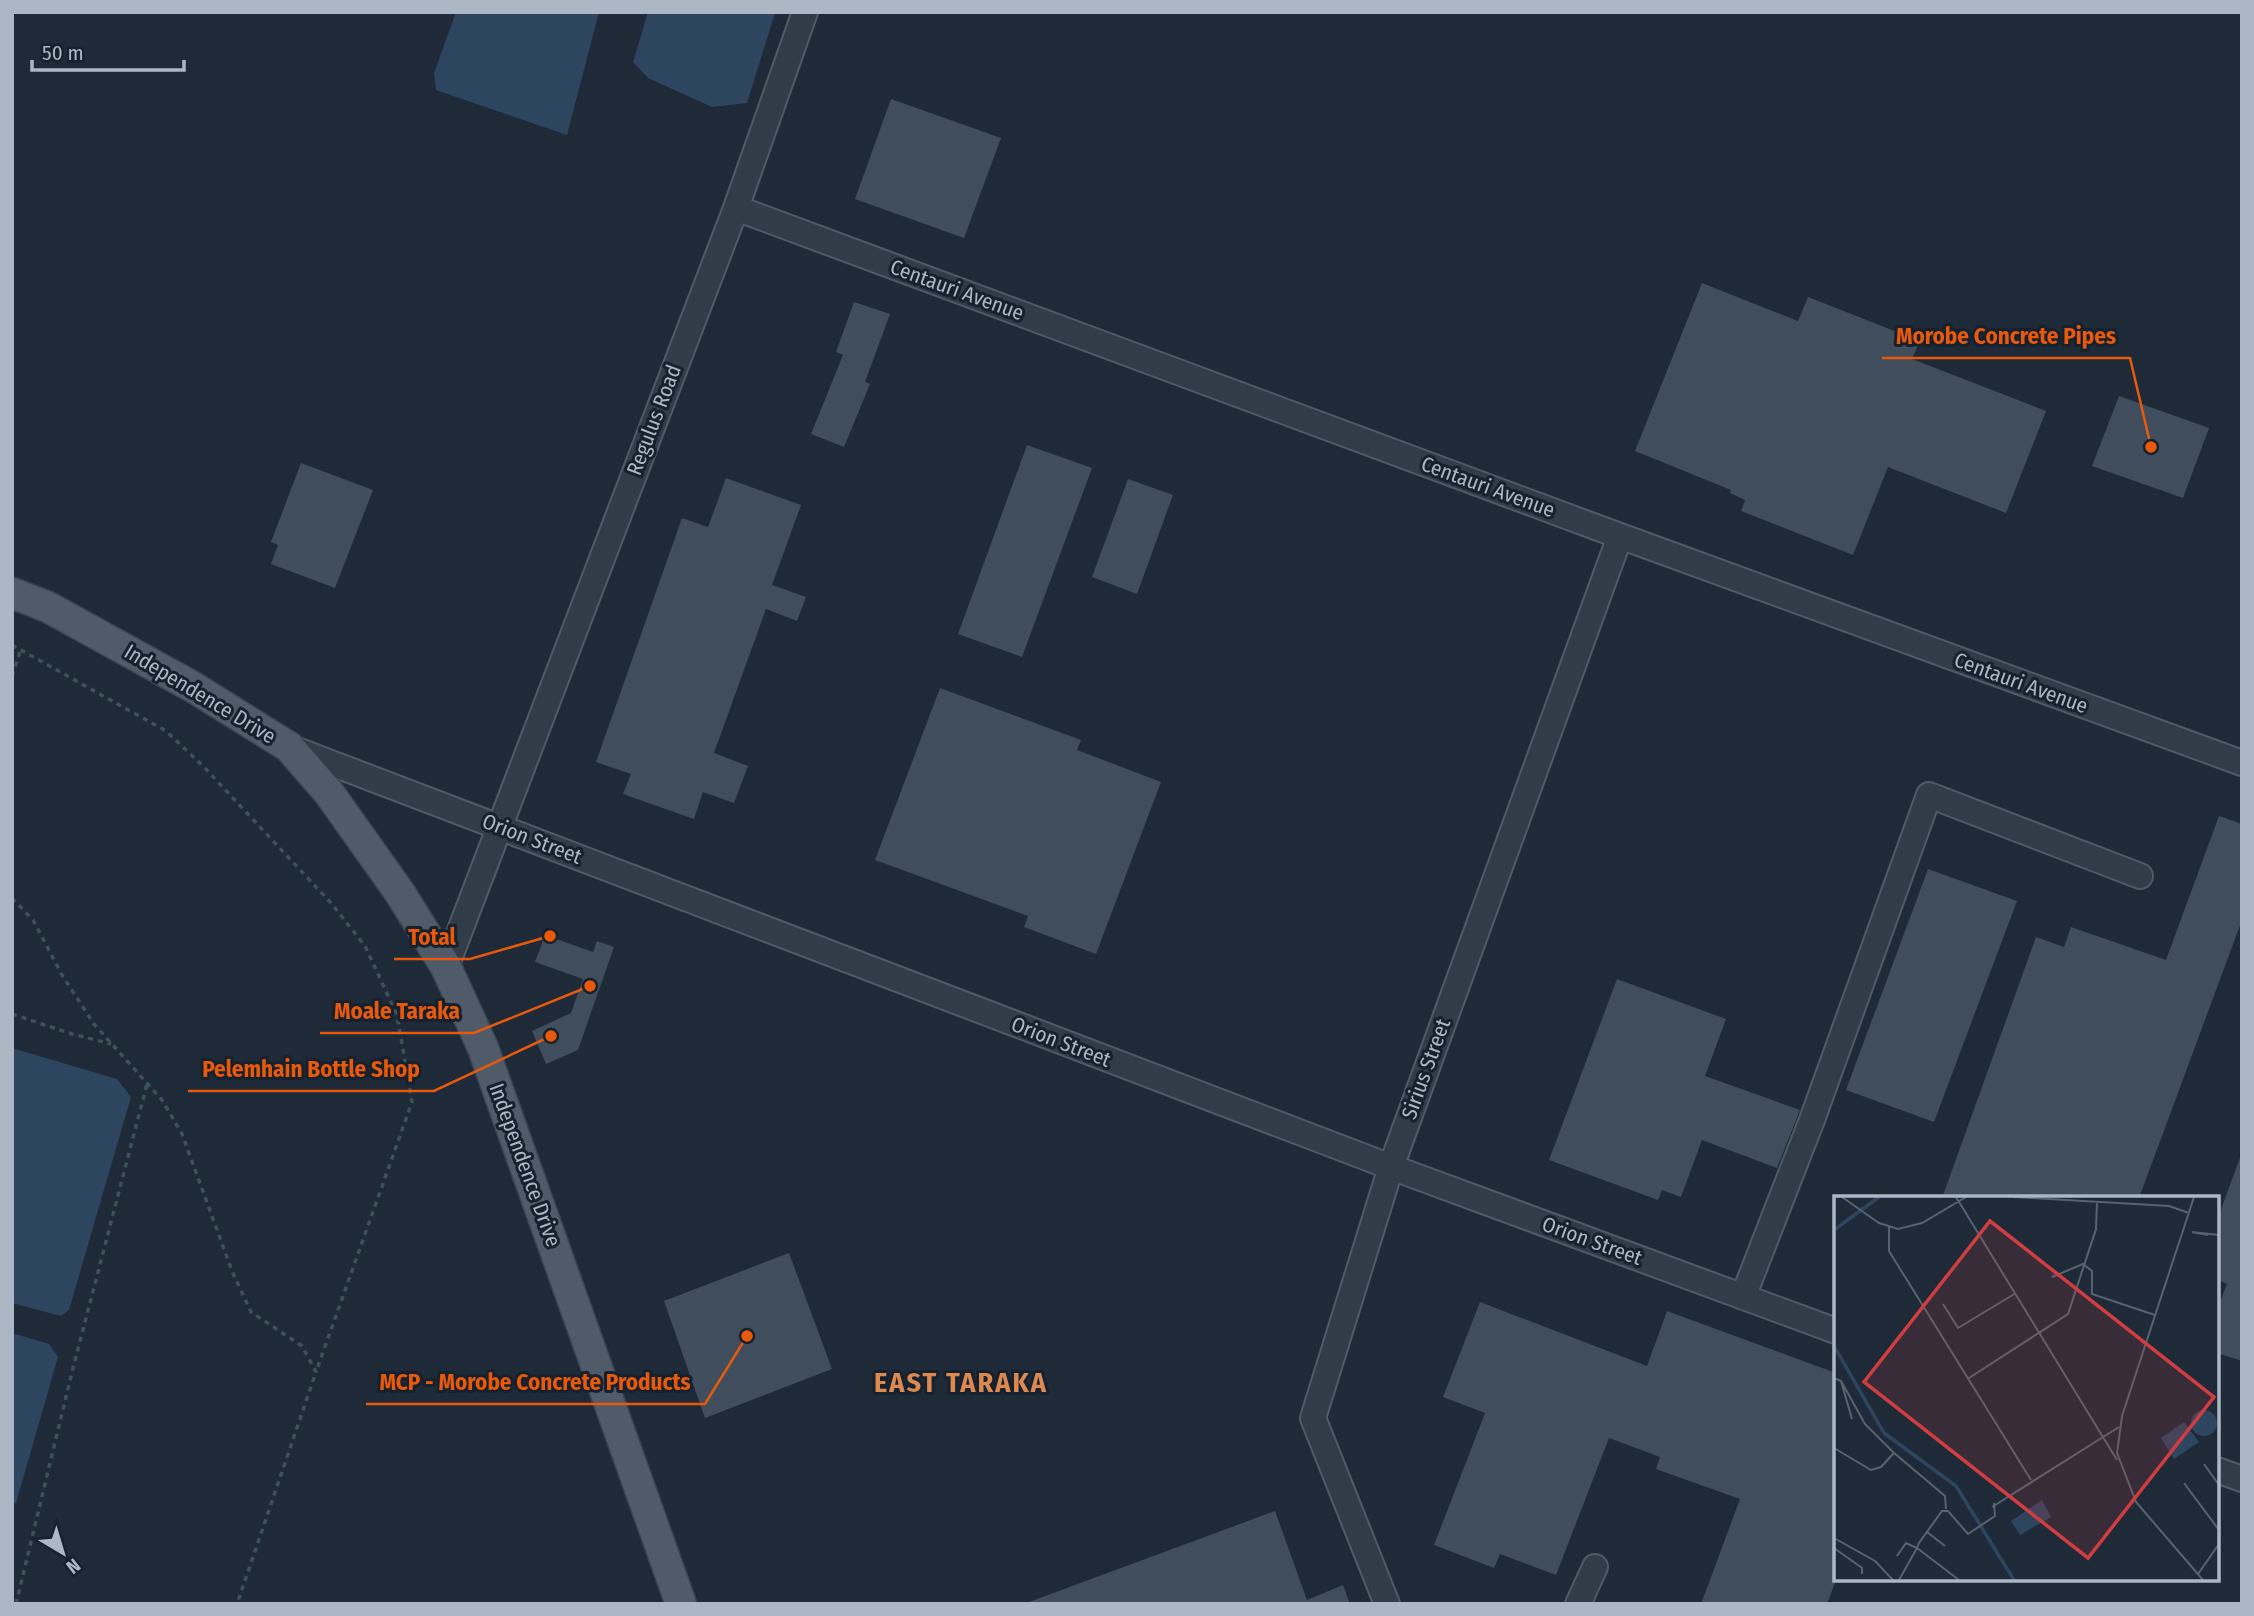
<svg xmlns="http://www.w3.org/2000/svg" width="2254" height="1616" viewBox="0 0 2254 1616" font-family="'Fira Sans Condensed',sans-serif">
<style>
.water{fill:#2e455f}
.building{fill:#3f4d5d}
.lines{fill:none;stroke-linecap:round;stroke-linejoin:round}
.minor-casing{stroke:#4f5a67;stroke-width:28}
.major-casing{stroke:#3b4552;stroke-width:33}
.path{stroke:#3b5354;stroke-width:3.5;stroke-dasharray:5 5;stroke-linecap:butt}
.minor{stroke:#323c48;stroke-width:24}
.major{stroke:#4f5b69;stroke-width:30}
.labels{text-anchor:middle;stroke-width:6;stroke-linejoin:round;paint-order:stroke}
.street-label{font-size:21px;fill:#acb7c6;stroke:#17212d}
.district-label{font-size:28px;font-weight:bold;letter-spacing:2px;fill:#db8851;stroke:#17212d}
.inset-river{fill:none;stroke:#2e455f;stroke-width:3.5}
.inset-road{fill:none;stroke:#576271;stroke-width:2}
.view{fill:#d03d40;fill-opacity:0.15;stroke:#d03d40;stroke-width:3.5}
.inset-edge{fill:none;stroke:#acb7c6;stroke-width:3.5}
.leader{fill:none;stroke:#e8590c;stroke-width:2.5}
.callout-dot{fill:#e8590c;stroke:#17212d;stroke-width:2.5}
.callout-label{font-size:23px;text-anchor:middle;font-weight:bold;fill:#e8590c;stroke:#17212d;stroke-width:6;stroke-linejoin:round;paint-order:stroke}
</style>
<rect width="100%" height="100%" fill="#1e2a38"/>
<path class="water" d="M 456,12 L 599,12 L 567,135 L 436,90 L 434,73 Z
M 648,12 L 775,13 L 747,103 L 712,107 L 648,78 L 633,62 Z
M 12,1048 L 117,1079 L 131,1097 L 69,1310 L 61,1316 L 12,1303 Z
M 12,1333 L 49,1344 L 58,1357 L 16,1503 L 12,1505 Z"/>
<path class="building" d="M 891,99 L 1001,138 L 964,238 L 855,199 Z
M 1702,283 L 1798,321 L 1808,297 L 1920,341 L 1912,359 L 2046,411 L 2006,513 L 1888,467 L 1853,555 L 1741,511 L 1745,500 L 1730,493 L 1731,490 L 1635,451 Z
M 854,302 L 890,314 L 865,382 L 870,384 L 844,447 L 811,434 L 843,355 L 836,352 Z
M 2119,396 L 2209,428 L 2183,498 L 2092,466 Z
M 1027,445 L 1092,468 L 1022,657 L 958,634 Z
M 301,463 L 373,490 L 335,588 L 271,564 L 278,545 L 271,542 Z
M 726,478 L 801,505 L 772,585 L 806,597 L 797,621 L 766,609 L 714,753 L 748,766 L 734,803 L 703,792 L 694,819 L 623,794 L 631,774 L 596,762 L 682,518 L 708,527 Z
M 1128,479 L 1173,495 L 1137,594 L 1092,577 Z
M 940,688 L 1081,740 L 1077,750 L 1161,782 L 1096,954 L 1024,927 L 1028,916 L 875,860 Z
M 2219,816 L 2242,824 L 2242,920 L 2139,1198 L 1942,1198 L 2036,937 L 2064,947 L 2071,927 L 2166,960 Z
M 1928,869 L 2017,901 L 1934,1122 L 1846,1090 Z
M 545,935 L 593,952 L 597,941 L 614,947 L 578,1050 L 546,1064 L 532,1031 L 571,1013 L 583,979 L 535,962 Z
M 1617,979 L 1726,1019 L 1705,1076 L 1800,1110 L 1777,1168 L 1702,1140 L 1681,1197 L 1662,1190 L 1658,1200 L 1549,1160 Z
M 2240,1158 L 2242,1159 L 2242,1361 L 2217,1353 L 2217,1309 L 2227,1284 L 2217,1280 L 2217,1220 Z
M 789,1253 L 832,1369 L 705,1418 L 664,1301 Z
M 1480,1302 L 1647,1366 L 1667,1311 L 1836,1373 L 1836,1580 L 1827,1604 L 1701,1604 L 1740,1499 L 1656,1469 L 1660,1457 L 1609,1438 L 1556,1575 L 1500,1554 L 1494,1568 L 1434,1545 L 1485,1413 L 1443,1397 Z
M 1275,1511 L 1307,1600 L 1343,1585 L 1350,1604 L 1030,1604 L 1029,1602 Z"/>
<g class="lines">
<g class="minor-casing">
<path id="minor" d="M 736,208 L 1620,536 L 2242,763
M 289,747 L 1391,1167 L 1836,1331
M 446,967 L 736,208 L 805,12
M 1743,1297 L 1812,1120 L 1929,795 L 2140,876
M 2217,1470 L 2242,1479
M 1387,1604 L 1313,1418 L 1391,1167 L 1620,536
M 1578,1604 L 1595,1567"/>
</g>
<g class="major-casing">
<path id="major" d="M 12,593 L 48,607 L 193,687 L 289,747 L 329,793 L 400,893 L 446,967 L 483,1048 L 681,1604"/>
</g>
<path class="path" d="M 12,645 L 166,731 L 203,766 L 331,903 L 365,946 L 397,1015 L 412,1102 L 316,1372
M 12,676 L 21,649
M 12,898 L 33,920 L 62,975 L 94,1024 L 162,1100 L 182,1134 L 232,1271 L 251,1312 L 302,1346 L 316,1372 L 237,1604
M 12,1014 L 72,1034 L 111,1044
M 16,1604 L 73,1368 L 147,1084"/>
<use href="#minor" class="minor"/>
<use href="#major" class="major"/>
</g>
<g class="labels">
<g class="street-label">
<text transform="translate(957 290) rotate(20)" y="7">Centauri Avenue</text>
<text transform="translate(654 420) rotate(-69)" y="7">Regulus Road</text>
<text transform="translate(1488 487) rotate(20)" y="7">Centauri Avenue</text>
<text transform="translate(2021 683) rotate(20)" y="7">Centauri Avenue</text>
<text transform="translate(200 694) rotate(31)" y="7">Independence Drive</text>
<text transform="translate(532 839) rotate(21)" y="7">Orion Street</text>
<text transform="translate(1061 1042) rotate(21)" y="7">Orion Street</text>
<text transform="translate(1426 1069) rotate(-70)" y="7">Sirius Street</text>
<text transform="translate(525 1165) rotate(70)" y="7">Independence Drive</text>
<text transform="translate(1592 1241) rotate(20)" y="7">Orion Street</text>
</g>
<g class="district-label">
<text x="961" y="1392">EAST TARAKA</text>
</g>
</g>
<g transform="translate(1834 1196)">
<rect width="385" height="385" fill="#1e2a38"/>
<path d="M357 227a13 13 0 1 1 26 0a13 13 0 1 1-26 0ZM 350,226 L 365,246 L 340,263 L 327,242 ZM 208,304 L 217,321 L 186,339 L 177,325 Z" fill="#2e455f"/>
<path class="inset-river" d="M 0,34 L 45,1M 0,150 L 50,237 L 122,290 L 180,384"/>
<path class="inset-road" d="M 8,1 L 45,27 L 64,33 L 88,27 L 132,1M 122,1 L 283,264M 180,1 L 335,10 L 355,17M 360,1 L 288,220 L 283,257 L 302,306 L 369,384M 55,31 L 55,55 L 197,284M 374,39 L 358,36 L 385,39M 218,81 L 249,68 L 258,75 L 258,98 L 321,119M 109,108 L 124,132 L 182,97M 0,182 L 7,185 L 18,223M 135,182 L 234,118 L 262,33 L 263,5M 7,185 L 31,228 L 60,257M 0,252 L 37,274 L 47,271 L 60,257 L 111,300 L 112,313M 370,268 L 385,289M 350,287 L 385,334M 158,311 L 285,231M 93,336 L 111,350M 0,342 L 41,365 L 59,384M 0,352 L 28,372 L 28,378M 63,360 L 72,347 L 83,352 L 65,384M 364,378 L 385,348M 125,384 L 83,352 L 85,347 L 108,315 L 114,315 L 134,338 L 161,320 L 160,307"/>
<path class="view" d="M 156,25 L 380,201 L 254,362 L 30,186 Z"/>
<rect width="385" height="385" class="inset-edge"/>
</g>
<path class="leader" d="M2151 447L2130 358H1882M550 936L470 959H394M590 986L474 1033H320M551 1036L434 1091H188M747 1336L705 1404H366"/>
<g class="callout-dot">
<circle cx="2151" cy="447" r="7"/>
<circle cx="550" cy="936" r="7"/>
<circle cx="590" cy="986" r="7"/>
<circle cx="551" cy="1036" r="7"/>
<circle cx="747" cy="1336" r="7"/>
</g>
<g class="callout-label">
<text x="2006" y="344">Morobe Concrete Pipes</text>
<text x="432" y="945">Total</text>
<text x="397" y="1019">Moale Taraka</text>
<text x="311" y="1077">Pelemhain Bottle Shop</text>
<text x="535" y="1390">MCP - Morobe Concrete Products</text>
</g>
<rect width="2254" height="1616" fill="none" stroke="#acb7c6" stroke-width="28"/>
<g transform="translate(63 1553) rotate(142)" stroke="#17212d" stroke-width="5" paint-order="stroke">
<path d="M0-5L12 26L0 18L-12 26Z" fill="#acb7c6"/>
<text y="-10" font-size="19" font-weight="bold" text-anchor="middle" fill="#acb7c6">N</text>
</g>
<path d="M32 60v10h152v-10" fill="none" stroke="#acb7c6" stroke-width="3.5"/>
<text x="42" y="60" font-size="21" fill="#acb7c6" stroke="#17212d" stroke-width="5" paint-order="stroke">50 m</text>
</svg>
